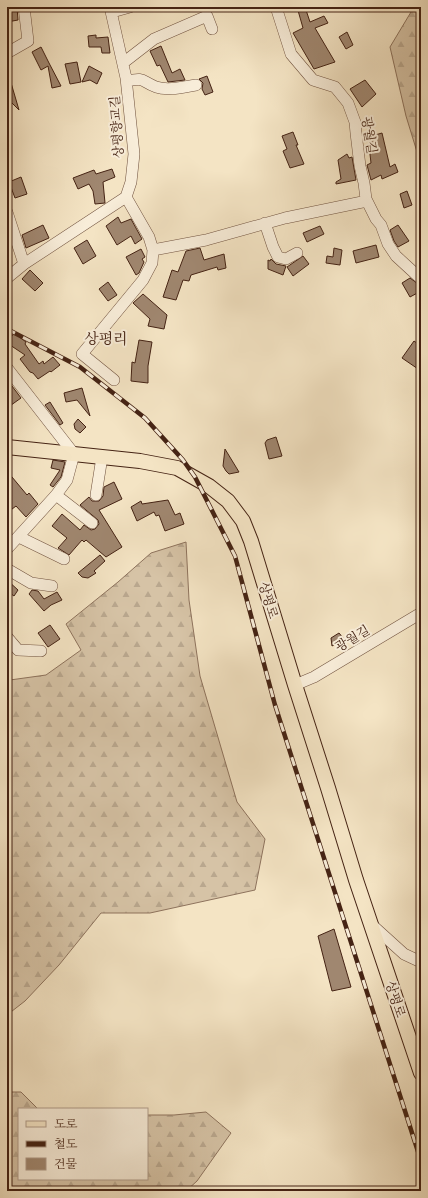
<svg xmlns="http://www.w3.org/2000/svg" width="428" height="1198" viewBox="0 0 428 1198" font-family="'IM FELL Double Pica','Noto Serif KR',serif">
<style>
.forest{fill:url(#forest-firs);stroke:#8e735d}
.building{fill:#a08770;stroke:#452314}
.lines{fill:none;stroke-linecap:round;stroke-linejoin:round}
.minor-casing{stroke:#715340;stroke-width:12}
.major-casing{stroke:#452314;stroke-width:16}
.minor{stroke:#f8edd9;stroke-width:11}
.major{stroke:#f4e4c4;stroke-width:14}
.rail-casing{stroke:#452314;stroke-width:4.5}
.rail{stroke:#f8edd9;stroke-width:3;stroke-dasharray:9;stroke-linecap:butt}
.labels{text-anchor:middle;stroke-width:4;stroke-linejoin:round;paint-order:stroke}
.street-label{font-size:13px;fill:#452314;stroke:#f8edd9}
.quarter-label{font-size:15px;fill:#452314;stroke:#f8edd9}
</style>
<defs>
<pattern id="forest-firs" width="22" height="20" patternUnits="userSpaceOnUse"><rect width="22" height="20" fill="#d6c3a6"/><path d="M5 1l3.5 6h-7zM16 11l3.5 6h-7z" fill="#b9a78e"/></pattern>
</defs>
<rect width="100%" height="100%" fill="#f4e4c4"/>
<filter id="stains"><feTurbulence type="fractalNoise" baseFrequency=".005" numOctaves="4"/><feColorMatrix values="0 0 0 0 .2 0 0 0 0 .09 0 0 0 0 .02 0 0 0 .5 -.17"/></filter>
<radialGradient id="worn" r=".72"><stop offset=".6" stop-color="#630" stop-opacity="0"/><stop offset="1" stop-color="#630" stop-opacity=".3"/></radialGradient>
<path class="forest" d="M 414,7 L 421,7 L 421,165 L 406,116 L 390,47 Z
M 186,542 L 189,600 L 200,676 L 237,802 L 265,839 L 255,890 L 150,913 L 101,913 L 59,965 L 25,1001 L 7,1015 L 7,685 L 10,680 L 46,675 L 81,650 L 66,624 L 118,582 L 151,553 Z
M 7,1092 L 21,1092 L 38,1109 L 19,1109 L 19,1179 L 147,1179 L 147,1115 L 174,1115 L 206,1112 L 231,1133 L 197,1181 L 186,1191 L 7,1191 Z"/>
<path class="building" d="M 7,7 L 17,7 L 18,20 L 7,22 Z
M 297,7 L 305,7 L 310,22 L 324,16 L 328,23 L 315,28 L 335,62 L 314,69 L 293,33 L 303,28 Z
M 347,32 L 353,45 L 346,49 L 339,37 Z
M 96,35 L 96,38 L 108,37 L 110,53 L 102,53 L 101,47 L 89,47 L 88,36 Z
M 161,46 L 172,73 L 180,69 L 185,80 L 168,82 L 160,65 L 157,66 L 150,51 Z
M 41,47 L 49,63 L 61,86 L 52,88 L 48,66 L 41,70 L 32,52 Z
M 77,62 L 81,82 L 70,84 L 65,64 Z
M 89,66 L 102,73 L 97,84 L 90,80 L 82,82 Z
M 9,76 L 19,110 L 7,98 L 7,77 Z
M 207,76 L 213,92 L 205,95 L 202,89 L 203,83 L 199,79 Z
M 365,80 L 376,94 L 362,107 L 350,89 Z
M 293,132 L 298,145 L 296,145 L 304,164 L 290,168 L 283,151 L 287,149 L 282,136 Z
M 382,133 L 390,167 L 395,164 L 398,172 L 382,179 L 381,175 L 371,180 L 367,165 L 371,163 L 368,137 Z
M 347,154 L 349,158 L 352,157 L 356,180 L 336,184 L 336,182 L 341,179 L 338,160 Z
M 112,169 L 115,177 L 103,182 L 105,203 L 95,204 L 93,191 L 89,184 L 78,189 L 73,178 L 94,170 L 96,174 Z
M 21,177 L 27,194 L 15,198 L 9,182 Z
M 407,191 L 412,205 L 404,208 L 400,194 Z
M 118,217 L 121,223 L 131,219 L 142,239 L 135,244 L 131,236 L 117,245 L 106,226 Z
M 43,225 L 49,238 L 26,248 L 22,235 Z
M 398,225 L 409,241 L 398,247 L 394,241 L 390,230 Z
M 320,226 L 324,234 L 307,242 L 303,233 Z
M 87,240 L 96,256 L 83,264 L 74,248 Z
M 376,245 L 379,257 L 356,263 L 353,251 Z
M 200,248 L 204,260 L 224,254 L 226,268 L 218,270 L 217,267 L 191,275 L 189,281 L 183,280 L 176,300 L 163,297 L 172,270 L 178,272 L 186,251 Z
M 334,248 L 342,250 L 340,265 L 326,263 L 327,256 L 333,257 Z
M 141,249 L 145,257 L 142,259 L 144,262 L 139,273 L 136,275 L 126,257 Z
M 303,256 L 309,264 L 293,276 L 287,267 Z
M 271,259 L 276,264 L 286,266 L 283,275 L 268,269 L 268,260 L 270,261 Z
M 30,270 L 43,283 L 35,291 L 22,279 Z
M 410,278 L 421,286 L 421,291 L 410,297 L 402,283 Z
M 108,282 L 117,295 L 108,301 L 99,289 Z
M 143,294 L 167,315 L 164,329 L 148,326 L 150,319 L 133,303 Z
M 14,333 L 26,342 L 25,344 L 39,364 L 43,361 L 44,364 L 53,357 L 60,365 L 51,372 L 50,371 L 38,379 L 33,373 L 30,372 L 20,359 L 25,355 L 7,343 Z
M 139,340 L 152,342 L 148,366 L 148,383 L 131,381 L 132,362 L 135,363 Z
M 414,341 L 421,346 L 421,371 L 402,358 Z
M 12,386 L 21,398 L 7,408 L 7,390 Z
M 82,388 L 90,416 L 77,400 L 66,402 L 64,393 Z
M 50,402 L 63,423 L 60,425 L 45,405 Z
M 78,419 L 86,427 L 80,433 L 75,429 L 74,424 Z
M 276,437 L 282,456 L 269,459 L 265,443 L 267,440 Z
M 225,449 L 239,472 L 229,474 L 226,471 L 223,466 Z
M 53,460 L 65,462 L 61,477 L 53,487 L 50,485 L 60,470 L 51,468 Z
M 7,471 L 27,495 L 29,493 L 38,504 L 26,517 L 16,506 L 7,513 Z
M 114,482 L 122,499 L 99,510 L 122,547 L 106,557 L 86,540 L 84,542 L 82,540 L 69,555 L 58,548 L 67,538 L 52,526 L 62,514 L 80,530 L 84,525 L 91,530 L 95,529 L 99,524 L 98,520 L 80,505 L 89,497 L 92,501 L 99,501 L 103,496 L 104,487 Z
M 168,500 L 175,515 L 180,513 L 184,524 L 165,531 L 159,515 L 156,516 L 154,512 L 137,521 L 131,507 L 141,501 L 142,504 Z
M 100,555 L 105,561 L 94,571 L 96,573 L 88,578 L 82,577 L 78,573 Z
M 7,580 L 18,590 L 14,596 L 7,591 Z
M 32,590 L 38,591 L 44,599 L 57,592 L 62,600 L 51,605 L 44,611 L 29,594 Z
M 50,625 L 60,639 L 48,647 L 38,633 Z
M 339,633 L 344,639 L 332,646 L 331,638 Z
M 334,929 L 351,987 L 332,991 L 318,936 Z"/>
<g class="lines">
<g class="minor-casing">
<path id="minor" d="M 276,7 L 291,54 L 313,80 L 335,87 L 348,103 L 355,122 L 356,133 L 360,166 L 364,183 L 366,199 L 376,219 L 381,225 L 388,244 L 396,256 L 421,279
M 112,12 L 130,7
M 7,53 L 28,41 L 24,7
M 123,63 L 154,39 L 207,16 L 212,29
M 127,81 C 145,77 141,81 156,87 C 168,91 183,87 196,85
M 7,212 L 24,264
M 265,223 L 273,247 L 278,257 L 286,259 L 297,253
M 153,250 L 206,240 L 285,218 L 367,201
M 7,278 L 24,264 L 126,197 L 131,182 L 134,154 L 126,78 L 110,7
M 7,368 L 74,454 L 67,480 L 56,495 L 7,549
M 114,380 L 82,354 L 143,280 L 152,263 L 153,250 L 149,237 L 126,197
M 56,495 L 92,523
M 96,495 L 102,457
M 19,537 L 64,559
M 7,569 L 31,583 L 52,586
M 7,637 L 18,650 L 41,651
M 295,685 L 314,677 L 421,613
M 372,925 L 404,954 L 421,962"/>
</g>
<g class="major-casing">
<path id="major" d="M 7,447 L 140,461 L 177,468 L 209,486 L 228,501 L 243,521 L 251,541 L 295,685 L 328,788 L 356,880 L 421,1073"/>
</g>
<use href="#minor" class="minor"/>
<use href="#major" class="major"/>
<g class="rail-casing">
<path id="rail" d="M 7,329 L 80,367 L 145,418 L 183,460 L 195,477 L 235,556 L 275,705 L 421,1161"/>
</g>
<use href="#rail" class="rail"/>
</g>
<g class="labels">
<g class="street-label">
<text transform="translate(116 127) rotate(-94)" y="5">상평향교길</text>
<text transform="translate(370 135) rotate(81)" y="5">광월길</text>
<text transform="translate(269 600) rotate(73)" y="5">상평로</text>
<text transform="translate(352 638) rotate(-31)" y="5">광월길</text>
<text transform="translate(396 999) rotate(72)" y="5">상평로</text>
</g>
<g class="quarter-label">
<text x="106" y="344">상평리</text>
</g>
</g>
<rect width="428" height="1198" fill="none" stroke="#f4e4c4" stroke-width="24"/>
<rect x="8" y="8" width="412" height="1182" fill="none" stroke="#452314" stroke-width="2"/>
<rect x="12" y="12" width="404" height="1174" fill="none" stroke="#452314"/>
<rect x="18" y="1108" width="130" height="72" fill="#f8edd9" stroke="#b09c8a"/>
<rect x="26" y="1121" width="20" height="6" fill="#f4e4c4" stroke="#b09c8a"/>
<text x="54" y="1128" font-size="12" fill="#452314">도로</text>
<rect x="26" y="1141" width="20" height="6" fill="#452314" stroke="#b09c8a"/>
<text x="54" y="1148" font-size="12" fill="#452314">철도</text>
<rect x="26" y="1158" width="20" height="12" fill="#a08770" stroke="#b09c8a"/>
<text x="54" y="1168" font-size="12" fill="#452314">건물</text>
<rect width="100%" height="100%" filter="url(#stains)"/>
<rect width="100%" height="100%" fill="url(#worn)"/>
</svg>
